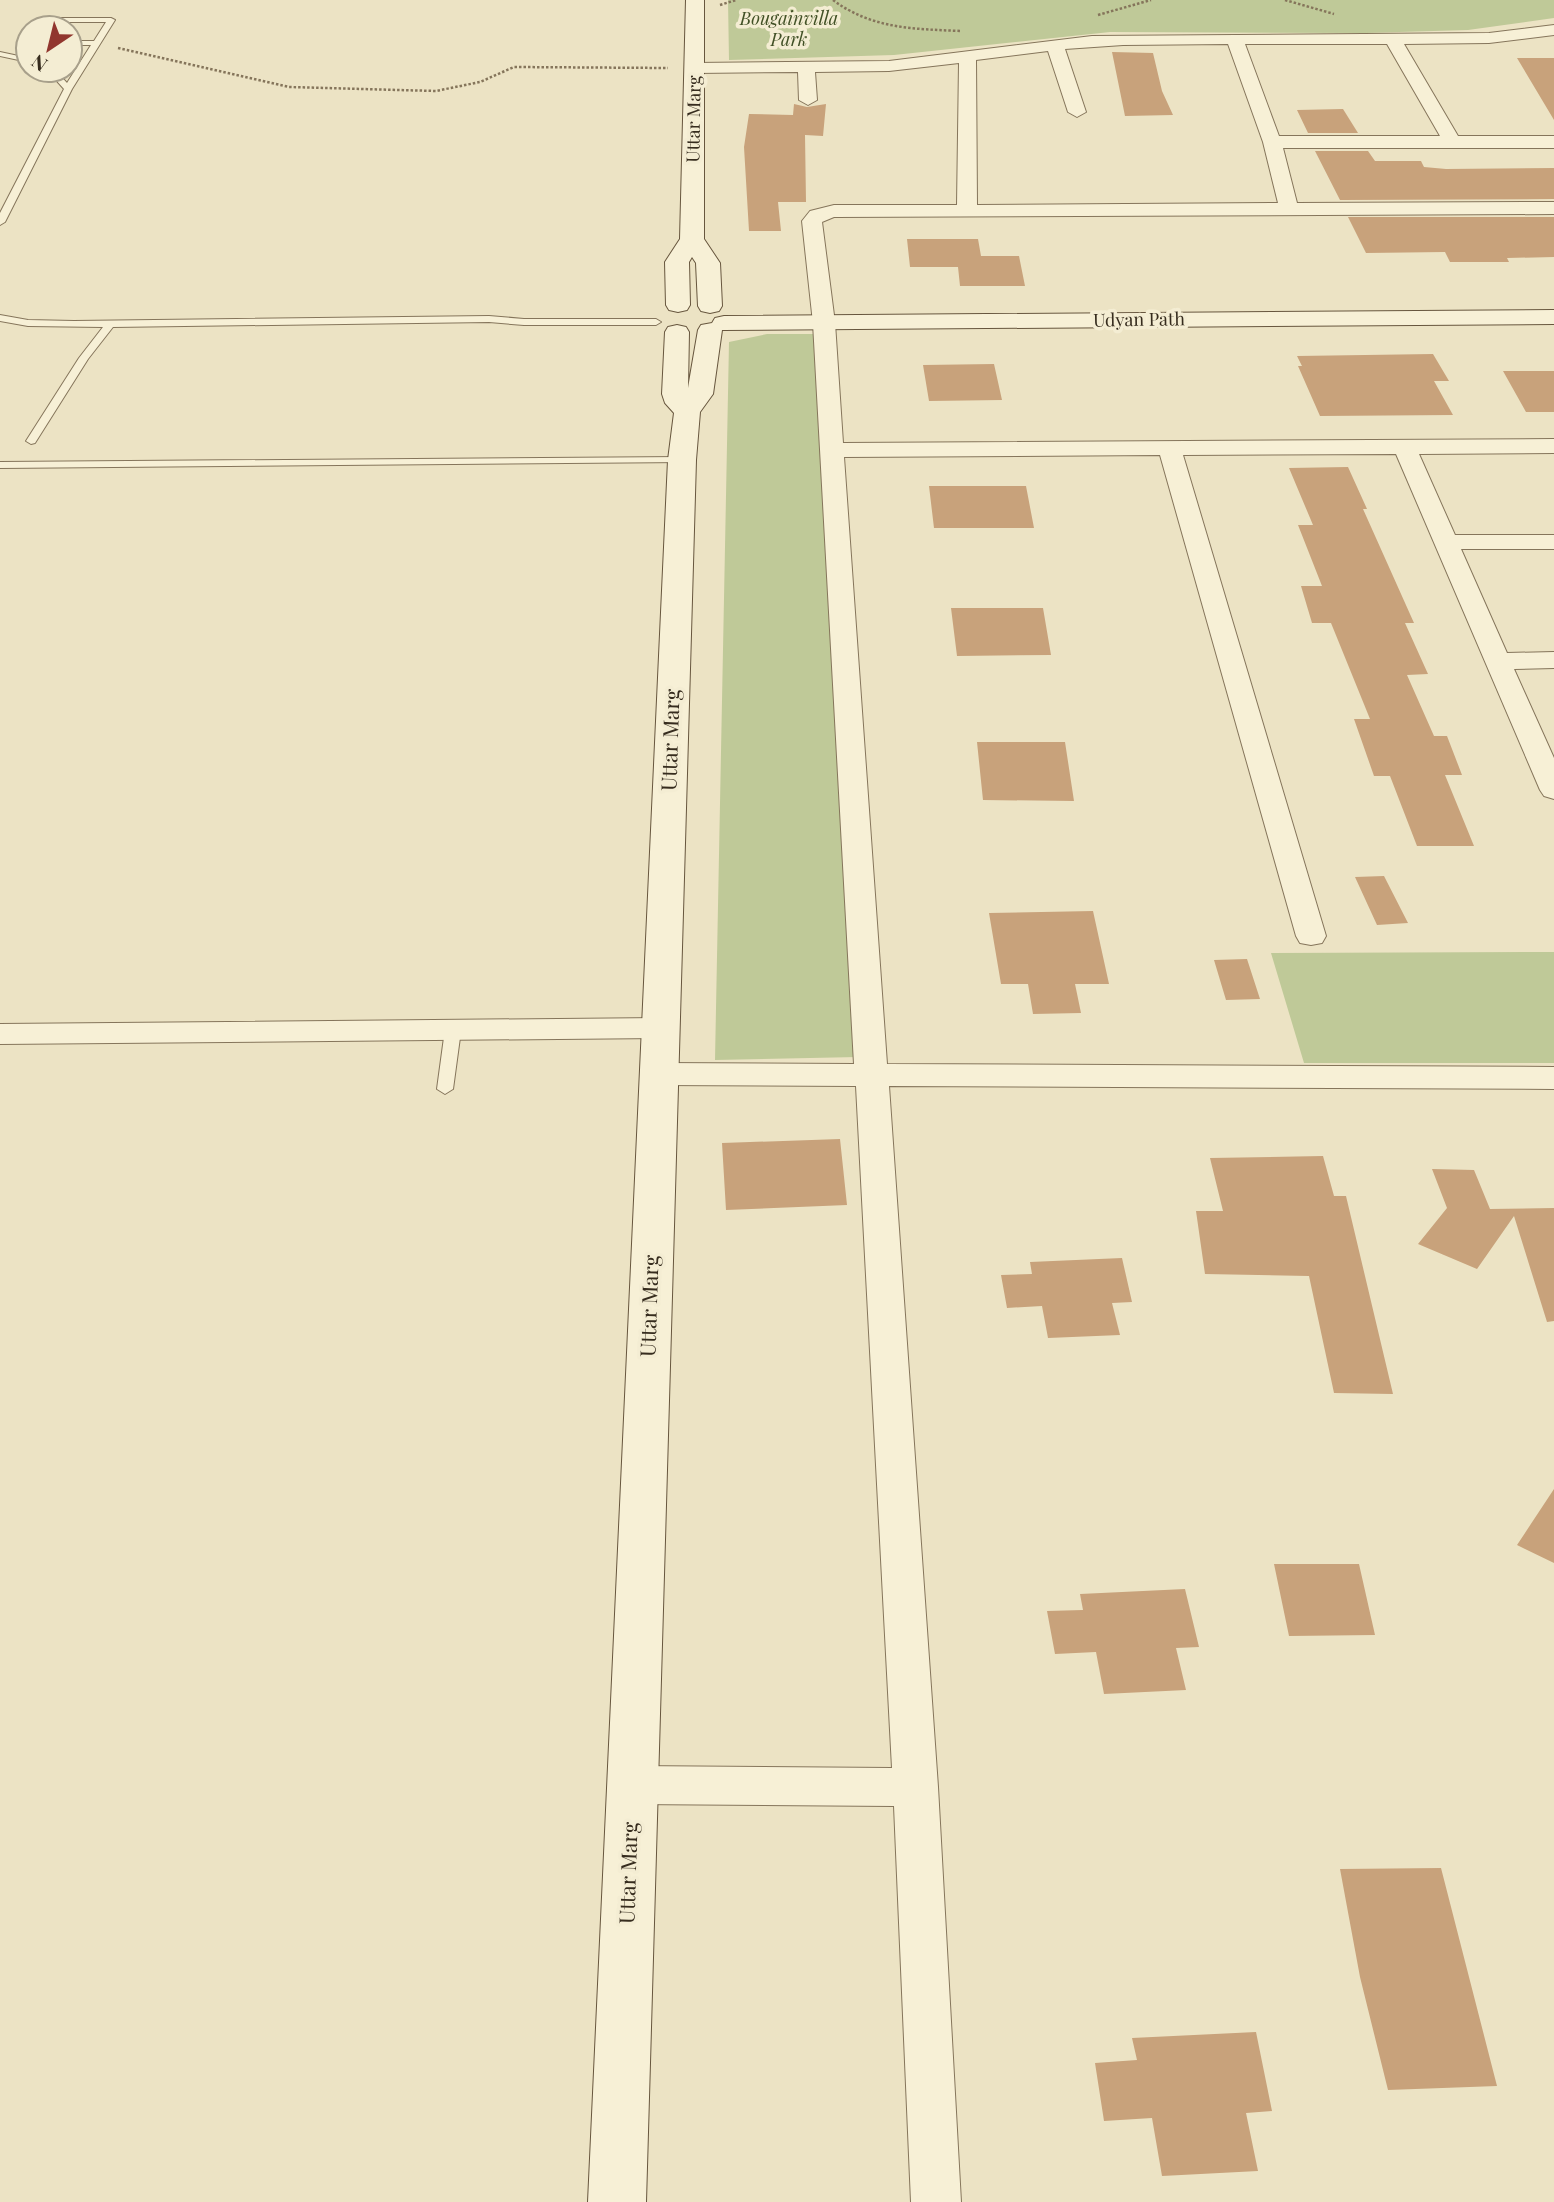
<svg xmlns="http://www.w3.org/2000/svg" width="1554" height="2202" viewBox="0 0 1554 2202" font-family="'Playfair Display',serif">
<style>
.green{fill:#bfc998}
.building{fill:#c8a27b}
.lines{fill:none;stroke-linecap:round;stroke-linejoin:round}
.service-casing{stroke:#85755b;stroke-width:2}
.minor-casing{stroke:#85755b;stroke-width:2}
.secondary-casing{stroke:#67563e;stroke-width:2}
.path{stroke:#85755b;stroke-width:2.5;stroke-dasharray:2.5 2;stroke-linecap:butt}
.service{fill:#f7f0d6;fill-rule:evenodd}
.minor{fill:#f7f0d6;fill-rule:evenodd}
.secondary{fill:#f7f0d6;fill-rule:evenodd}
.labels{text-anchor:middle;stroke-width:7;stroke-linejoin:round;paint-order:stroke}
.far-park-label{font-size:18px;font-style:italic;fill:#425126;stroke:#f4edd3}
.far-street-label{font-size:18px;fill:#362c1e;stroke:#f4edd3}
.street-label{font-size:21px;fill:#362c1e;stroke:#f4edd3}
</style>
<rect width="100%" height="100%" fill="#ece3c4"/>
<path class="green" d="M 728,0 L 1554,0 L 1554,18 L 1468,30 L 1365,33 L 1110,32 L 894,55 L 729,60 Z
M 767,334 L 816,334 L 858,1057 L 715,1060 L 729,342 Z
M 1554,952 L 1554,1063 L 1304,1063 L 1271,953 Z"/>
<path class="building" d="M 1112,52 L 1153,53 L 1162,91 L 1173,115 L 1125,116 Z
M 1517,58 L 1554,58 L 1554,120 Z
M 794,104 L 807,107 L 826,104 L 823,136 L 805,135 L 806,202 L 778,202 L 781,231 L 749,231 L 744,147 L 749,114 L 793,115 Z
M 1343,109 L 1358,133 L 1308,133 L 1297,110 Z
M 1315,151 L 1368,151 L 1375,161 L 1421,161 L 1424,167 L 1446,169 L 1554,168 L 1554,199 L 1340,200 Z
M 1348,217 L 1554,217 L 1554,257 L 1507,258 L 1509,262 L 1450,262 L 1445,252 L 1366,253 Z
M 907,239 L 978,239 L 981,256 L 1019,256 L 1025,286 L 960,286 L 958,267 L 910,267 Z
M 1433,354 L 1449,381 L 1434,381 L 1453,415 L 1320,416 L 1298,366 L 1302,366 L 1297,356 Z
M 994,364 L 1002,400 L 929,401 L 923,365 Z
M 1503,371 L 1554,371 L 1554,412 L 1526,412 Z
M 1348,467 L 1367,509 L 1363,509 L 1414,623 L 1405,623 L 1428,674 L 1407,675 L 1434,736 L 1447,736 L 1462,775 L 1445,775 L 1474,846 L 1417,846 L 1390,776 L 1374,776 L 1354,719 L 1370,719 L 1331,623 L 1312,623 L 1301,586 L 1322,586 L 1298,525 L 1313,525 L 1289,468 Z
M 929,486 L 1026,486 L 1034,528 L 934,528 Z
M 951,608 L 1043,608 L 1051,655 L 957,656 Z
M 977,742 L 1065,742 L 1074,801 L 983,800 Z
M 1384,876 L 1408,923 L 1377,925 L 1355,877 Z
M 1093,911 L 1109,984 L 1075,984 L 1081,1013 L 1033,1014 L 1028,984 L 1001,984 L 989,913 Z
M 1247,959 L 1260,999 L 1226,1000 L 1214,960 Z
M 840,1139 L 847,1205 L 726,1210 L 722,1143 Z
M 1323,1156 L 1334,1196 L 1346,1196 L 1393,1394 L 1334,1393 L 1309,1276 L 1205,1274 L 1196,1211 L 1223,1211 L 1210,1158 Z
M 1432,1169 L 1474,1170 L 1490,1209 L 1554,1208 L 1554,1321 L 1547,1322 L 1514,1216 L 1477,1269 L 1418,1244 L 1447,1208 Z
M 1122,1258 L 1132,1302 L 1112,1303 L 1120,1335 L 1048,1338 L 1042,1306 L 1007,1308 L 1001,1275 L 1032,1274 L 1030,1262 Z
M 1554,1489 L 1554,1563 L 1517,1545 Z
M 1274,1564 L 1359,1564 L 1375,1635 L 1289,1636 Z
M 1185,1589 L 1199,1647 L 1176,1648 L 1186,1690 L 1104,1694 L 1096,1652 L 1055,1654 L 1047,1611 L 1083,1610 L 1080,1594 Z
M 1441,1868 L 1497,2086 L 1388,2090 L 1360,1977 L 1340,1869 Z
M 1256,2032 L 1272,2111 L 1246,2113 L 1258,2171 L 1162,2176 L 1152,2118 L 1104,2121 L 1095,2063 L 1137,2060 L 1132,2038 Z"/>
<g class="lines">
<g class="service-casing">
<path id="service" d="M 43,18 L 111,18 L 115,20 L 72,89 L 5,222 L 0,225 L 0,213 L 64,89 L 47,70 L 55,70 L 67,83 L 91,45 L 70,45 L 70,41 L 94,41 L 106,22 L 40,22 Z
M 21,41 L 28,41 L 28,45 L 21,45 Z
M 0,52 L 28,58 L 28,62 L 0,56 Z
M 0,315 L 28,320 L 74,321 L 489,316 L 524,319 L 656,319 L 661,322 L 656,325 L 524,325 L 489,322 L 113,327 L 88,359 L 35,443 L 31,444 L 26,441 L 79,358 L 103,327 L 28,326 L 0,321 Z
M 682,457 L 686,458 L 686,462 L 0,468 L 0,462 Z
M 453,1025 L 461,1030 L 453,1089 L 445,1094 L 437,1089 L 445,1030 Z"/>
</g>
<g class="minor-casing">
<path id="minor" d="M 1554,25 L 1554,35 L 1489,43 L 1404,44 L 1458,136 L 1554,136 L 1554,148 L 1283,148 L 1297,203 L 1554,202 L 1554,214 L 834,217 L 822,222 L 835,323 L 843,443 L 1554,439 L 1554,453 L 1419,454 L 1455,535 L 1554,535 L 1554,549 L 1461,549 L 1507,653 L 1554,652 L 1554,668 L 1514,669 L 1554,758 L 1554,799 L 1544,796 L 1540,790 L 1396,454 L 1183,455 L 1326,936 L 1322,943 L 1311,945 L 1300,943 L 1296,936 L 1160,455 L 844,457 L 887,1064 L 1554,1067 L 1554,1089 L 889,1086 L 938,1787 L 961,2202 L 911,2202 L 894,1806 L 632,1804 L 617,1798 L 610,1785 L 617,1772 L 632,1766 L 892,1768 L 856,1086 L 659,1085 L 647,1082 L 643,1074 L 647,1066 L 659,1063 L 854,1064 L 813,323 L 802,221 L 810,211 L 834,205 L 957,205 L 959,63 L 889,71 L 815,72 L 817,100 L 808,105 L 799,100 L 798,72 L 695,73 L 686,68 L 695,63 L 889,61 L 1092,36 L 1489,33 ZM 1228,44 L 1263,142 L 1278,203 L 977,205 L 976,60 L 1048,51 L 1068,112 L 1077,117 L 1086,112 L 1065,49 L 1123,45 ZM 1245,44 L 1387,44 L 1440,136 L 1279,136 Z
M 660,1018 L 671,1021 L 676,1028 L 671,1035 L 660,1038 L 0,1044 L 0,1024 Z"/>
</g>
<g class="secondary-casing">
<path id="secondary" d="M 686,0 L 704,0 L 704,239 L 720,263 L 722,306 L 719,311 L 710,313 L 701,311 L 698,306 L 696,263 L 692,257 L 689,262 L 690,305 L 687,310 L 678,312 L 669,310 L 666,305 L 665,262 L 680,239 Z
M 1554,310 L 1554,324 L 722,330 L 713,394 L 700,412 L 696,460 L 646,2202 L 588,2202 L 668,460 L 674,413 L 665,403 L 662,394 L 665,332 L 668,327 L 677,325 L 686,327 L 689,332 L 688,388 L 698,330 L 701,325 L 712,323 L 715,318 L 724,316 Z"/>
</g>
<path class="path" d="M 833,0 C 872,29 914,29 961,31
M 1285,0 L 1334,14
M 720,5 L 736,0
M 1098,15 L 1151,0
M 118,48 L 289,87 L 436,91 L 480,82 L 514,67 L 668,68"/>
<use href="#service" class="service"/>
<use href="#minor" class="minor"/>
<use href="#secondary" class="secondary"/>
</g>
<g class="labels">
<g class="far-park-label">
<text x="789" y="25">Bougainvilla<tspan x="789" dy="21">Park</tspan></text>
</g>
<g class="far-street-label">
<text transform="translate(694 119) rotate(-89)" y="6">Uttar Marg</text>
<text transform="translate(1139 320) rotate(-1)" y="6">Udyan Path</text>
</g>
<g class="street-label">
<text transform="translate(671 740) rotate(-88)" y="7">Uttar Marg</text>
<text transform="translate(650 1306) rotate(-88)" y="7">Uttar Marg</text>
<text transform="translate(629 1873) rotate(-88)" y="7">Uttar Marg</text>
</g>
</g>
<g transform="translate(49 49) rotate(215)"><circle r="33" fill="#f4edd3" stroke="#a8a08b" stroke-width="2"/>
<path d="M0-5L12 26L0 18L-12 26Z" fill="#91362e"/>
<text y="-10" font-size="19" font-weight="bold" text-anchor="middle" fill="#362c1e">N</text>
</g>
</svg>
